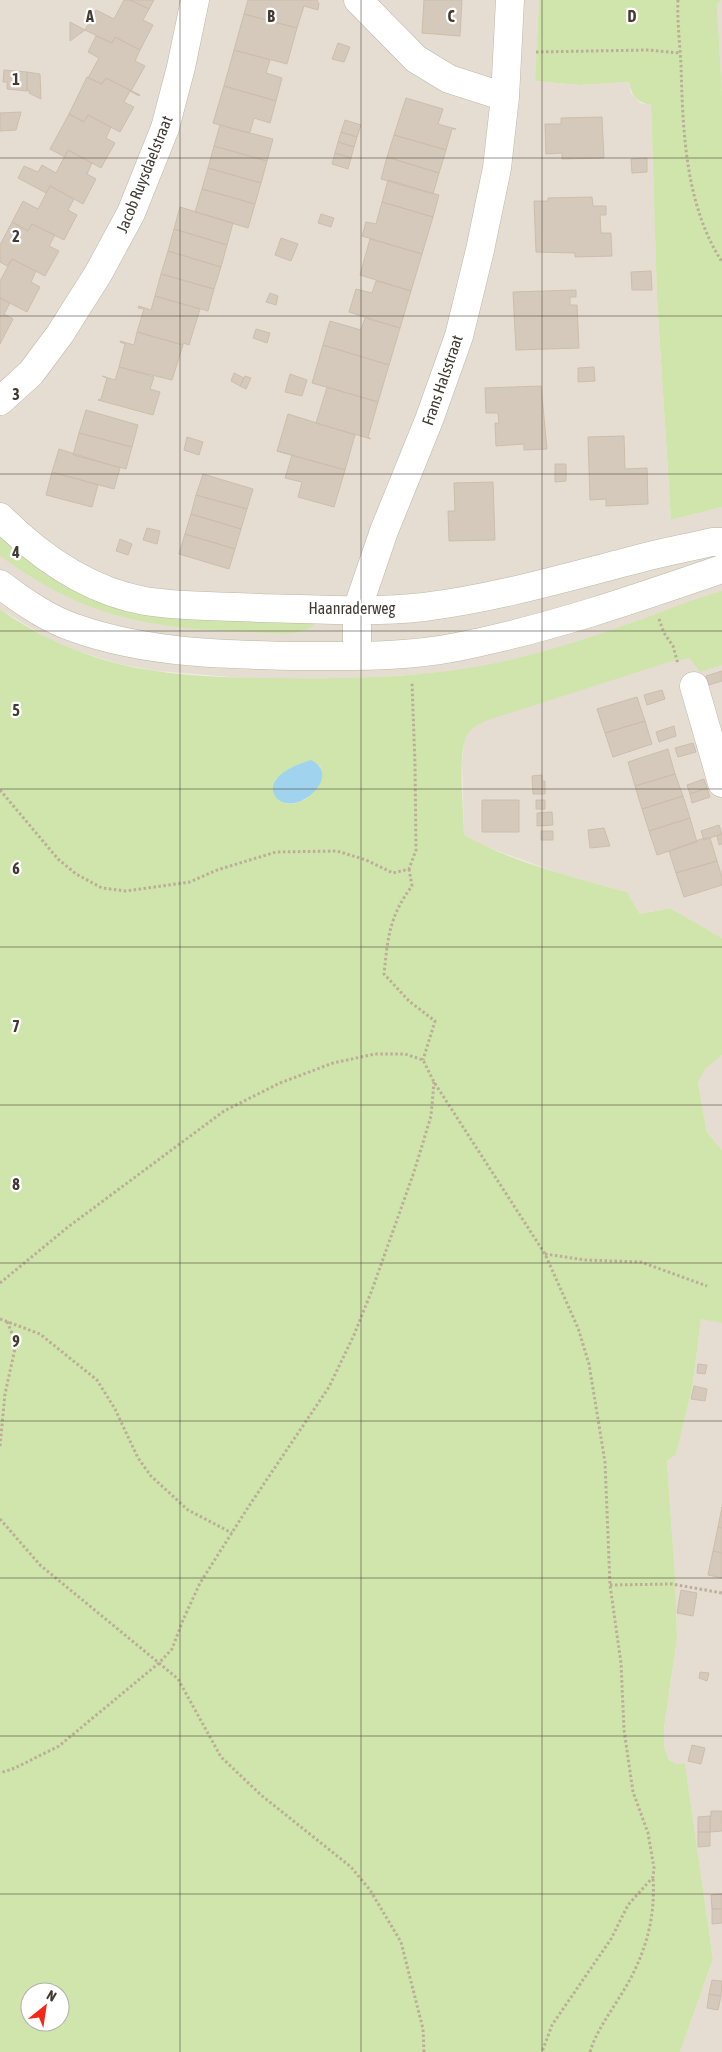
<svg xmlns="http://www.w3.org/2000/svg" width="722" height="2052" viewBox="0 0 722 2052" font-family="'Asap Condensed',sans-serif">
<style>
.residential{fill:#e5ddd1}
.green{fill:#cfe5ac;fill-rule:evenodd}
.water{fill:#a0d3ed}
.building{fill:#d5c9bc;stroke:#cdbeac}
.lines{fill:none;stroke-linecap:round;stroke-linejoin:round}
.minor-casing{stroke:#bfb6a9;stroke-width:29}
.path{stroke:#bdad98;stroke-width:3;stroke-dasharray:2.5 2.5;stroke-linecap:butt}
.minor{stroke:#fff;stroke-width:28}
.grid{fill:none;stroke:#423b33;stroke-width:1;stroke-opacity:0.55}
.labels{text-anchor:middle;stroke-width:4.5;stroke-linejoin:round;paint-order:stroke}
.street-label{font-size:16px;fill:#423b33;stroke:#fff}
.grid-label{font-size:16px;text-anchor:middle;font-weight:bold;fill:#423b33;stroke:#fff;stroke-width:4.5;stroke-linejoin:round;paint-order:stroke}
</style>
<rect width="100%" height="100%" fill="#f1ece3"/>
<path class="residential" d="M 0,0 L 539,0 L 535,81 L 580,85 L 629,82 L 631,93 L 640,103 L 651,105 L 657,298 L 671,520 L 722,507 L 722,938 L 670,908 L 640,914 L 627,892 L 561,874 L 481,845 L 464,835 L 462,762 L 464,744 L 422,674 L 359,678 L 284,679 L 243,678 L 157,671 L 120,664 L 80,652 L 49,639 L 0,609 Z
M 722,0 L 722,96 L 717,4 Z
M 722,1055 L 722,1150 L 707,1132 L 698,1083 L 704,1069 Z
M 701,1318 L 722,1323 L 722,2052 L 680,2052 L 713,1959 L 685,1765 L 676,1764 L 669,1760 L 664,1746 L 664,1728 L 677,1639 L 675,1576 L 667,1461 L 676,1453 L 692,1389 Z"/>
<path class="green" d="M 539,0 L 722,0 L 717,4 L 722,96 L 722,507 L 671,520 L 657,298 L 651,105 C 636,102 632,96 629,82 L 580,85 L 535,81 Z
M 0,535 L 39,568 L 315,624 C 299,638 273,633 253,632 C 190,630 125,625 68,597 C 44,586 22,571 0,556 Z
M 722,591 L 722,665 L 700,672 L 690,658 L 669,662 L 485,721 C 478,725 471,728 467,735 C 457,755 464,812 464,835 C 513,863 573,877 627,892 L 640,914 L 670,908 L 722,938 L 722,1055 L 705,1069 L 698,1083 L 707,1132 L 722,1150 L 722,1323 L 701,1319 L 692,1389 L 676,1454 L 667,1461 L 675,1576 L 677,1639 L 664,1728 L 664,1746 L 669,1760 L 676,1764 L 685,1764 L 713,1959 L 680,2052 L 0,2052 L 0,609 C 36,635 76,653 119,664 C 169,676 223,678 273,678 C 352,679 433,678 510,660 C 553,650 595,636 637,621 C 665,611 693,599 722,591 ZM 304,762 L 320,766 C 330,790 289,819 274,794 L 274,784 L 276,779 ZM 30,1992 L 60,1992 L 60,2022 L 30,2022 Z"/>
<path class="water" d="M 311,760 C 340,774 306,808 286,803 C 281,802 276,799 274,794 C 267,776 297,764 311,760 Z"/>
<path class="building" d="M 124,0 L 130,0 L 149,9 L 143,20 L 153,25 L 140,50 L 115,37 L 112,43 L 85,30 L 96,10 L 114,19 Z
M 130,0 L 154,0 L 149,9 Z
M 248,0 L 317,0 L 319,4 L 318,10 L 304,6 L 297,28 L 244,14 Z
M 424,0 L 462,0 L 460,36 L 422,33 Z
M 244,14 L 297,28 L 287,64 L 234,50 Z
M 70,22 L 85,30 L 70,41 Z
M 96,36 L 112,43 L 115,37 L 140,50 L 135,61 L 145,66 L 131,91 L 106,78 L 102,84 L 88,78 L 99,58 L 88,52 Z
M 338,43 L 350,47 L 344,62 L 332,59 Z
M 234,50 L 270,60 L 266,73 L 282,78 L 276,101 L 224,86 Z
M 4,70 L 27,72 L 27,91 L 7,89 L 7,82 L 3,82 Z
M 27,72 L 40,74 L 41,99 L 29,93 L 29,90 L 27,91 Z
M 87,77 L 102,84 L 106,78 L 140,95 L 139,96 L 130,91 L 124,102 L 134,107 L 120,132 L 88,115 L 84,122 L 69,114 Z
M 224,86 L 276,101 L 270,123 L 254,118 L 250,132 L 248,133 L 213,123 Z
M 406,98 L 443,109 L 438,124 L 456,129 L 452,129 L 446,150 L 394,135 Z
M 21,112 L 16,130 L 0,131 L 0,113 Z
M 69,114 L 84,122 L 88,115 L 111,127 L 106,138 L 115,143 L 101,168 L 68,150 L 65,157 L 50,149 Z
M 602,117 L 604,158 L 562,159 L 562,153 L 546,154 L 545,124 L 561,124 L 561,118 Z
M 345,120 L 361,125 L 357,137 L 341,132 Z
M 220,125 L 273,139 L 267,161 L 214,146 Z
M 341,132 L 357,137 L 354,147 L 338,142 Z
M 394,135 L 446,150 L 439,173 L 387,157 Z
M 338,142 L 354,147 L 351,158 L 335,153 Z
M 214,146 L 267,161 L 261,183 L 208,168 Z
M 68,150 L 92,163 L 87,174 L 96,179 L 83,204 L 50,186 L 46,193 L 18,178 L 24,166 L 38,172 L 42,165 L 56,173 Z
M 335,153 L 351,158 L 348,169 L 332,164 Z
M 387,157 L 439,173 L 433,194 L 381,179 Z
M 647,158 L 647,172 L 632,173 L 631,159 Z
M 208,168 L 261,183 L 255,204 L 202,189 Z
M 388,180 L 439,195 L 433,217 L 382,202 Z
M 50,186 L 74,199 L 68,210 L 77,215 L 64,240 L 32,224 L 28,231 L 12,222 L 23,201 L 38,209 Z
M 202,189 L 255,204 L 248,228 L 195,212 Z
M 592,197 L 593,206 L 606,206 L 606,215 L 600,215 L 601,233 L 611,233 L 612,256 L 575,257 L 575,253 L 536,252 L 534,201 L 548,201 L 548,198 Z
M 382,202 L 433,217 L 422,254 L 362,236 L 366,222 L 376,224 Z
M 180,207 L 233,223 L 227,245 L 174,229 Z
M 321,214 L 334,218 L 331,227 L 318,223 Z
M 12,222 L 28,231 L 32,224 L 55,235 L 49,246 L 59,251 L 45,276 L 12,259 L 7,266 L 0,262 L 0,245 Z
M 174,229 L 227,245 L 221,267 L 168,251 Z
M 281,238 L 298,244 L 291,261 L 275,255 Z
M 370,239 L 422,254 L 411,291 L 360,275 Z
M 168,251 L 221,267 L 214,289 L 161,274 Z
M 12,259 L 36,271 L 31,282 L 40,287 L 27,312 L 0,298 L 0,281 Z
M 651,271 L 652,290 L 632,290 L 631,272 Z
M 161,274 L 214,289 L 208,311 L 155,296 Z
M 376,281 L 411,291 L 400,328 L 349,312 L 356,289 L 372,293 Z
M 576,290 L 576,297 L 570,297 L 570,305 L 577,305 L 579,348 L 516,350 L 513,292 Z
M 270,293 L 278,296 L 276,305 L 266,302 Z
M 155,296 L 200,309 L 189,345 L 183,343 L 183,345 L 137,332 L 144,309 L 138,308 L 139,306 L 151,310 Z
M 0,298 L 10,303 L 4,314 L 13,319 L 0,344 Z
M 365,318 L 400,328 L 389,365 L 323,345 L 330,321 L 361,330 Z
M 256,329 L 270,333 L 267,343 L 253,338 Z
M 137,332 L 183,345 L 172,380 L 119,367 L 125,344 L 120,342 L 120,341 L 134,345 Z
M 323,345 L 389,365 L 378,402 L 312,383 Z
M 119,367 L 154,377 L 150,389 L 160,392 L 153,415 L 98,400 L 101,399 L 107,378 L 102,376 L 115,380 Z
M 594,367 L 595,381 L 578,382 L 578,368 Z
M 234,373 L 244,378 L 240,386 L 231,381 Z
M 290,374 L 307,380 L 302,396 L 285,392 Z
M 245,376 L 251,378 L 246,389 L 240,386 Z
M 541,386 L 547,449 L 524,450 L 524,444 L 496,446 L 495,423 L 499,423 L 498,413 L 486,413 L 485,388 Z
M 327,387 L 378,402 L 368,437 L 371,439 L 316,423 Z
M 86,410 L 138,425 L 132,447 L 79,433 Z
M 288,414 L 355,435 L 345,470 L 277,451 Z
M 79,433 L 132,447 L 126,469 L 73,455 Z
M 624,436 L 625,469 L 647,468 L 648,504 L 606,506 L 606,499 L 590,500 L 588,437 Z
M 187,437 L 203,442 L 199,455 L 184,450 Z
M 59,449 L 120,468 L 114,489 L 52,472 Z
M 277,451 L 345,470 L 334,507 L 298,497 L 302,482 L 285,478 L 292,455 Z
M 555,464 L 566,464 L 566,481 L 555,482 Z
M 52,472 L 98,485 L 92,507 L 46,495 Z
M 203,474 L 253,489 L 247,509 L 196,495 Z
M 493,482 L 495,540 L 449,541 L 448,511 L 455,511 L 454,483 Z
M 196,495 L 247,509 L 241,529 L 191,514 Z
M 191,514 L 241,529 L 235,549 L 185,534 Z
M 147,528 L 160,531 L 157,544 L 143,540 Z
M 185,534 L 235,549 L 229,569 L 179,554 Z
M 120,539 L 132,544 L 128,555 L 116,551 Z
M 722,671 L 722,681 L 709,685 L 706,676 Z
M 662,690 L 665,699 L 647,705 L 644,695 Z
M 637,697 L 645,721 L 605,733 L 597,709 Z
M 645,721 L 652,744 L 613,757 L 605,733 Z
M 674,726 L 676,736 L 659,742 L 656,732 Z
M 693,743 L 696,752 L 678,757 L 675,748 Z
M 668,749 L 675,774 L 635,786 L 628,762 Z
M 675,774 L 683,796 L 642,809 L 635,786 Z
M 542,775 L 542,781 L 545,781 L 545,794 L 533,794 L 532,776 Z
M 704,779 L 707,788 L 690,794 L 687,785 Z
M 707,788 L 710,797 L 692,803 L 690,794 Z
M 683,796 L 690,818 L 649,831 L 642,809 Z
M 482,800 L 519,800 L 519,832 L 482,832 Z
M 536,800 L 545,800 L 545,809 L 536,809 Z
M 552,812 L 553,825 L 537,826 L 537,813 Z
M 690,818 L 697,842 L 657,855 L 649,831 Z
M 719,825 L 722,834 L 704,840 L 701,831 Z
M 604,828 L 610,846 L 590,848 L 588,830 Z
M 541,831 L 553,831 L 553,840 L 541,840 Z
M 721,834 L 722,834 L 722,844 L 719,845 L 717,836 Z
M 704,838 L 710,838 L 717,861 L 676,873 L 669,851 Z
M 717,861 L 722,877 L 722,885 L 684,897 L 676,873 Z
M 698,1364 L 707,1365 L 705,1374 L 697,1373 Z
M 694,1386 L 707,1389 L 705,1401 L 691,1399 Z
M 722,1507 L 722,1528 L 718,1527 Z
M 718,1527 L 722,1528 L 722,1553 L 713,1551 Z
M 713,1551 L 722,1553 L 722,1578 L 708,1575 Z
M 681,1590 L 697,1593 L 693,1616 L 677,1613 Z
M 700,1672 L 709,1673 L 707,1681 L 699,1678 Z
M 692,1745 L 705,1748 L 701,1764 L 688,1761 Z
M 711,1811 L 722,1811 L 722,1831 L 710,1832 Z
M 710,1816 L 710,1832 L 698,1832 L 698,1817 Z
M 698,1832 L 710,1832 L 710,1846 L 698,1847 Z
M 722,1894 L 722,1909 L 712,1909 L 711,1895 Z
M 712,1909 L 722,1909 L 722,1923 L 712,1924 Z
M 712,1980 L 722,1981 L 721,1996 L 709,1994 Z
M 709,1994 L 721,1996 L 718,2010 L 707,2008 Z"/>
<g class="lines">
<g class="minor-casing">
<path id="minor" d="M 358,0 L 416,59 L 449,79 L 505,97
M 0,401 L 31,373 L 60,334 L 98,274 L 131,213 L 165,128 L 181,67 L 195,0
M 0,517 C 39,556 89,591 145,601 C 183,607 223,606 262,608 C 316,609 371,613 424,607 C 497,598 567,577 638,559 C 663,552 687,548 712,542 L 722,542
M 0,584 C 20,600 50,620 75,628 C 148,654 230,655 306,656 C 357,656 407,657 457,647 C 548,629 635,599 722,569
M 357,656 L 357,610 L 384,531 L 429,420 L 459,336 L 480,250 L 497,168 L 505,97 L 510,0
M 694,686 L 722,783"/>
</g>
<path class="path" d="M 678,0 C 677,22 680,44 681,65 C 683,132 685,204 722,262
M 536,52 L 647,50 L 680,53
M 659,619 L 664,633 L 673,646 L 678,664
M 0,790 L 58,859 L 76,874 L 102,888 L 126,891 L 190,882 L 217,870 L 276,852 L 337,851 L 366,860 L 393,873 L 409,869 L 416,850 L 415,765 L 412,682
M 409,869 L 412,886 C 389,917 388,937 384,974 L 409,1001 L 435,1021 L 423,1060
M 545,1254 L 585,1260 L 641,1262 L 707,1286
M 0,1283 L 68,1227 L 224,1111 L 280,1083 L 333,1063 L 375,1054 L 405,1054 L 423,1060 L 434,1082 L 545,1254 L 578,1328 L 589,1364 L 605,1462 L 610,1585 L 621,1663 L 624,1730 L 633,1792 L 648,1833 L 654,1868 L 653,1877 L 628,1905 L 611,1939 L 552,2025 L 542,2052
M 0,1319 L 40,1334 L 97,1380 L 115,1409 L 138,1458 L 151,1476 L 188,1510 L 232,1533
M 0,1446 L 5,1394 L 16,1344 L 7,1321
M 0,1519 L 40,1565 L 159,1663 L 59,1746 L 15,1768 L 0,1773
M 610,1585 L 672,1584 L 722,1593
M 424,2052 L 423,2029 L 401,1942 L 370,1890 L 351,1867 L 261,1795 L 221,1757 L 178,1679 L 159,1663 L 172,1649 L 183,1620 L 200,1583 L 247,1509 L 329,1387 L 354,1335 L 372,1290 L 414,1172 L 431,1116 L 434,1082
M 590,2052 C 596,2032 608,2016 619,1998 C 643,1961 656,1922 653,1878"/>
<use href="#minor" class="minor"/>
</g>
<path class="grid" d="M 180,0 L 180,2052M 361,0 L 361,2052M 542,0 L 542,2052M 0,158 L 722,158M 0,316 L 722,316M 0,474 L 722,474M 0,631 L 722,631M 0,789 L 722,789M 0,947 L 722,947M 0,1105 L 722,1105M 0,1263 L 722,1263M 0,1421 L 722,1421M 0,1578 L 722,1578M 0,1736 L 722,1736M 0,1894 L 722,1894"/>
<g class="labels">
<g class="street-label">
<text transform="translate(144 174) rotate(-68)" y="6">Jacob Ruysdaelstraat</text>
<text transform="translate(442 380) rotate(-71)" y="6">Frans Halsstraat</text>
<text x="352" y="614">Haanraderweg</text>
</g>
</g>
<g class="grid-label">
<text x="90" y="22">A</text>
<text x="271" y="22">B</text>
<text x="451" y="22">C</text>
<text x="632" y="22">D</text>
<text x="16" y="85">1</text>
<text x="16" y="242">2</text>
<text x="16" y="400">3</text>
<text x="16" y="558">4</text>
<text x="16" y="716">5</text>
<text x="16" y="874">6</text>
<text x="16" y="1032">7</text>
<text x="16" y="1190">8</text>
<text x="16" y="1347">9</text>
</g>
<g transform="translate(45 2007) rotate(30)"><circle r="24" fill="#ffffff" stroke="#b3b1ad"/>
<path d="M0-4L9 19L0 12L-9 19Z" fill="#f32918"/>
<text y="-8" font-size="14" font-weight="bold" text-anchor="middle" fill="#423b33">N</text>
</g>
</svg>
